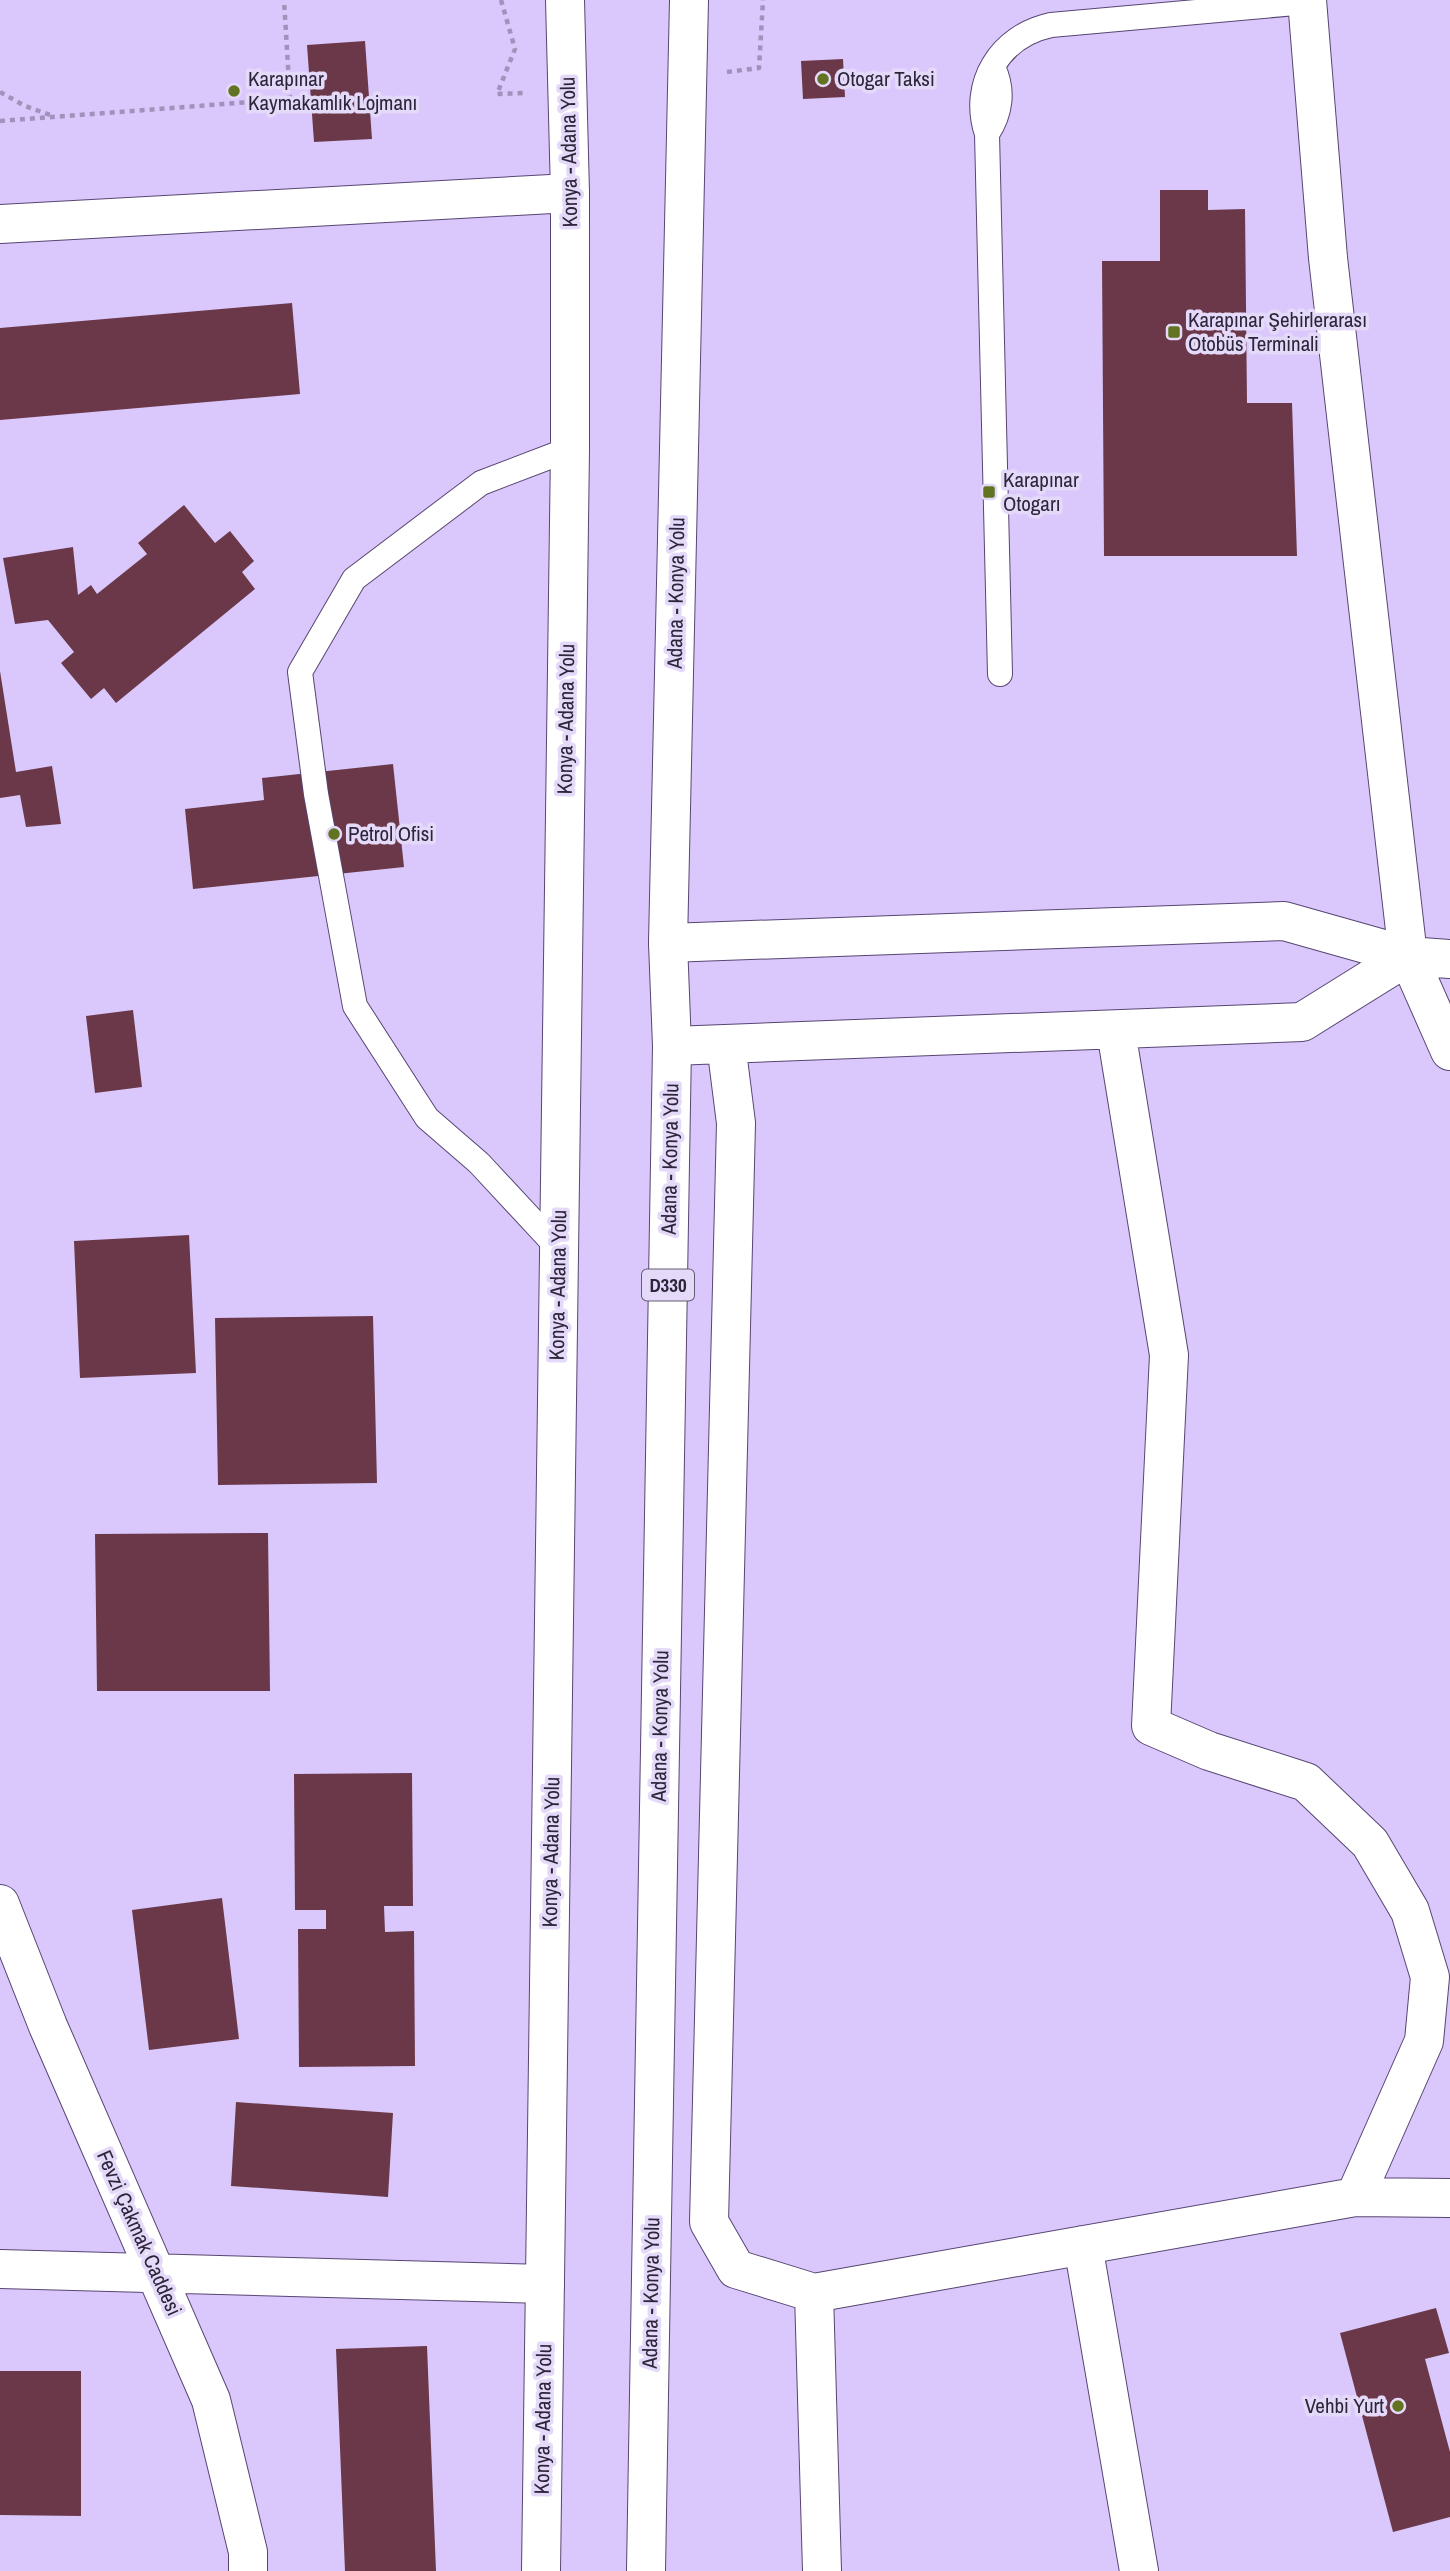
<svg xmlns="http://www.w3.org/2000/svg" width="1450" height="2571" viewBox="0 0 1450 2571" font-family="'Archivo Narrow',sans-serif">
<style>
.building{fill:#6a3848}
.lines{fill:none;stroke-linecap:round;stroke-linejoin:round}
.service-casing{stroke:#574672;stroke-width:26}
.minor-casing{stroke:#574672;stroke-width:40}
.trunk-casing{stroke:#574672;stroke-width:40}
.path{stroke:#a092bb;stroke-width:4.5;stroke-dasharray:5 5;stroke-linecap:butt}
.service{stroke:#fff;stroke-width:24}
.minor{stroke:#fff;stroke-width:38}
.trunk{stroke:#fff;stroke-width:38}
.poi-dot{fill:#627421;stroke:#e4d9f9;stroke-width:2.5}
.labels{text-anchor:middle;stroke-width:7;stroke-linejoin:round;paint-order:stroke}
.shield{fill:#e4d9f9;stroke:#645c73;stroke-width:2}
.shield-label{font-size:19px;font-weight:bold;fill:#2d263a}
.poi-label{font-size:21px;fill:#2d263a;stroke:#e4d9f9;text-anchor:start}
.street-label{font-size:21px;fill:#2d263a;stroke:#e4d9f9}
</style>
<rect width="100%" height="100%" fill="#dac8fc"/>
<path class="building" d="M 365,41 L 372,139 L 314,142 L 307,45 Z
M 843,59 L 845,97 L 803,99 L 801,61 Z
M 1160,190 L 1208,190 L 1208,210 L 1245,209 L 1247,403 L 1292,403 L 1297,556 L 1104,556 L 1102,261 L 1160,261 Z
M 292,303 L 300,394 L 0,420 L 0,328 Z
M 184,505 L 215,543 L 230,531 L 254,561 L 242,572 L 255,589 L 116,703 L 104,688 L 91,699 L 61,663 L 74,652 L 48,620 L 15,624 L 3,558 L 73,547 L 78,595 L 91,585 L 97,594 L 147,554 L 138,543 Z
M 0,671 L 16,772 L 52,766 L 61,824 L 26,827 L 20,795 L 0,798 Z
M 393,764 L 404,867 L 193,889 L 185,809 L 264,800 L 262,778 Z
M 133,1010 L 142,1087 L 95,1093 L 86,1016 Z
M 189,1235 L 196,1373 L 80,1378 L 74,1241 Z
M 373,1316 L 377,1483 L 218,1485 L 215,1318 Z
M 268,1533 L 270,1691 L 97,1691 L 95,1534 Z
M 412,1773 L 413,1906 L 384,1906 L 385,1932 L 414,1931 L 415,2066 L 299,2067 L 298,1929 L 326,1929 L 326,1910 L 295,1910 L 294,1774 Z
M 222,1898 L 239,2039 L 149,2050 L 132,1910 Z
M 236,2102 L 393,2113 L 388,2197 L 231,2186 Z
M 1436,2308 L 1449,2353 L 1425,2359 L 1450,2452 L 1450,2517 L 1393,2532 L 1340,2333 Z
M 427,2346 L 436,2571 L 345,2571 L 336,2349 Z
M 0,2371 L 81,2371 L 81,2516 L 0,2515 Z"/>
<g class="lines">
<g class="service-casing">
<path id="service" d="M 993,67 C 1004,90 1001,113 987,134 C 970,84 1000,36 1051,25 L 1307,2
M 987,134 L 1000,674
M 558,1248 L 479,1163 L 427,1118 L 355,1006 L 316,794 L 300,672 L 354,579 L 481,483 L 570,449"/>
</g>
<g class="minor-casing">
<path id="minor" d="M 1307,0 L 1328,258 L 1408,956 L 1450,1051
M 0,224 L 570,193
M 668,943 L 1284,921 L 1408,956 L 1450,959
M 1116,1031 L 1169,1355 L 1151,1726 L 1209,1751 L 1306,1782 L 1370,1843 L 1410,1911 L 1430,1977 L 1424,2041 L 1355,2197
M 726,1044 L 736,1123 L 709,2222 L 736,2269 L 814,2293 L 1355,2197 L 1450,2198
M 672,1046 L 1302,1022 L 1408,956
M 0,1904 L 48,2026 L 211,2400 L 248,2552 L 248,2571
M 1083,2245 L 1139,2571
M 0,2269 L 545,2284
M 814,2293 L 822,2571"/>
</g>
<g class="trunk-casing">
<path id="trunk" d="M 541,2571 L 570,449 L 570,193 L 565,0
M 646,2571 L 672,1046 L 668,943 L 689,0"/>
</g>
<path class="path" d="M 501,0 L 515,49 L 497,94 L 526,93
M 727,72 L 759,68 L 763,0
M 0,92 L 25,106 L 53,116
M 0,121 L 290,99 L 284,0"/>
<use href="#service" class="service"/>
<use href="#minor" class="minor"/>
<use href="#trunk" class="trunk"/>
</g>
<g class="poi-dot">
<circle cx="823" cy="79" r="7"/>
<circle cx="234" cy="91" r="7"/>
<rect x="1167" y="325" width="14" height="14" rx="3.5"/>
<rect x="982" y="485" width="14" height="14" rx="3.5"/>
<circle cx="334" cy="834" r="7"/>
<circle cx="1398" cy="2406" r="7"/>
</g>
<g class="labels">
<rect class="shield" x="642" y="1269.5" width="52" height="31" rx="5"/>
<g class="shield-label">
<text x="668" y="1292">D330</text>
</g>
<g class="poi-label">
<text x="248" y="86">Karapınar<tspan x="248" dy="24">Kaymakamlık Lojmanı</tspan></text>
<text x="837" y="86">Otogar Taksi</text>
<text x="1188" y="327">Karapınar Şehirlerarası<tspan x="1188" dy="24">Otobüs Terminali</tspan></text>
<text x="1003" y="487">Karapınar<tspan x="1003" dy="24">Otogarı</tspan></text>
<text x="348" y="841">Petrol Ofisi</text>
<text x="1384" y="2413" text-anchor="end">Vehbi Yurt</text>
</g>
<g class="street-label">
<text transform="translate(569 152) rotate(-91)" y="7">Konya - Adana Yolu</text>
<text transform="translate(676 593) rotate(-89)" y="7">Adana - Konya Yolu</text>
<text transform="translate(566 719) rotate(-89)" y="7">Konya - Adana Yolu</text>
<text transform="translate(670 1159) rotate(-89)" y="7">Adana - Konya Yolu</text>
<text transform="translate(558 1285) rotate(-89)" y="7">Konya - Adana Yolu</text>
<text transform="translate(660 1726) rotate(-89)" y="7">Adana - Konya Yolu</text>
<text transform="translate(551 1852) rotate(-89)" y="7">Konya - Adana Yolu</text>
<text transform="translate(139 2233) rotate(66)" y="7">Fevzi Çakmak Caddesi</text>
<text transform="translate(651 2293) rotate(-89)" y="7">Adana - Konya Yolu</text>
<text transform="translate(543 2419) rotate(-89)" y="7">Konya - Adana Yolu</text>
</g>
</g>
</svg>
